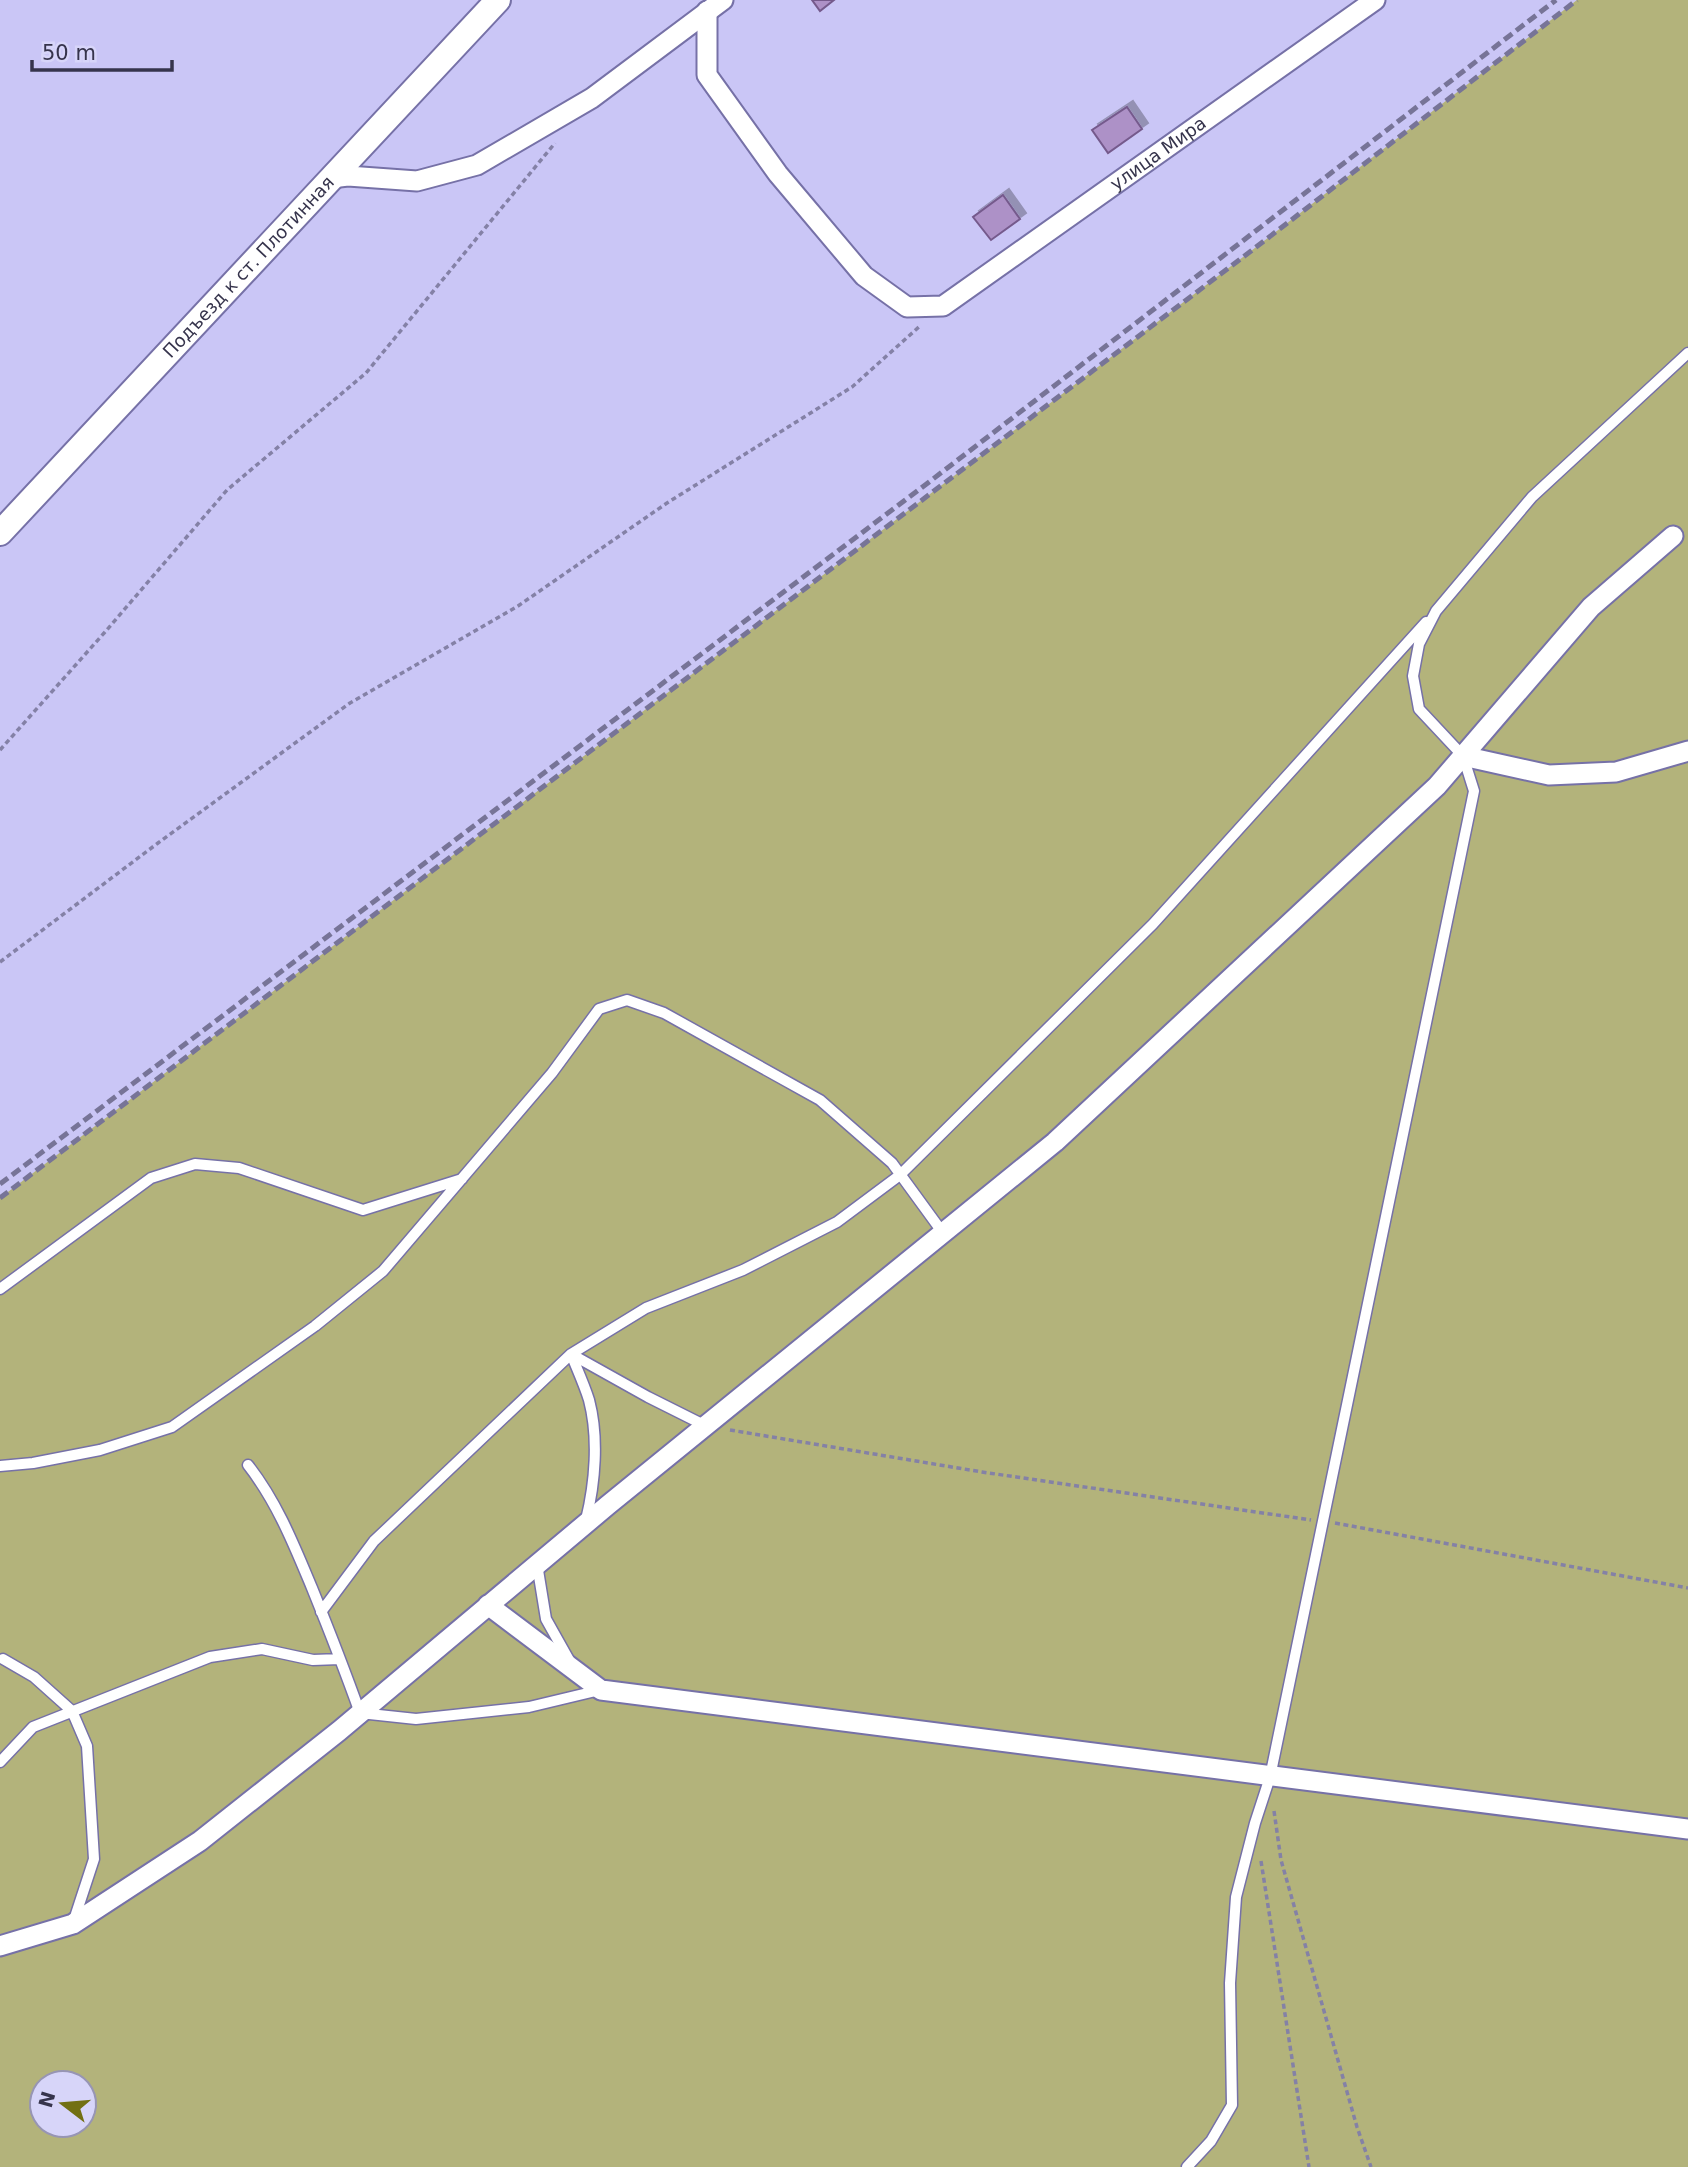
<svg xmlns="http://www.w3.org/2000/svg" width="1688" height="2167" viewBox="0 0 1688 2167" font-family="'DejaVu Sans',sans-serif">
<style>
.green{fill:#b3b37b;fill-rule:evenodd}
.building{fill:#ad91c7;stroke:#755a8c;stroke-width:2;filter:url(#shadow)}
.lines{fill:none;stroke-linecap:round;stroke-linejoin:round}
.service-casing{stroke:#7671a7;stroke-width:13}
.minor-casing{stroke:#7671a7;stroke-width:23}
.tertiary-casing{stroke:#7671a7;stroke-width:28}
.path{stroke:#8481a6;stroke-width:3.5;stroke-dasharray:5 3.5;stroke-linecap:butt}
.service{stroke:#fff;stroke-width:10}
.minor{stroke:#fff;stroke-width:19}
.tertiary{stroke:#fff;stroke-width:24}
.rail{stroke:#777497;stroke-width:5;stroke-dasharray:10 5;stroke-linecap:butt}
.labels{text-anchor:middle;stroke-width:5;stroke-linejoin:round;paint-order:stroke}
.street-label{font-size:18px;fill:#36344c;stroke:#d7d5f9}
</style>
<defs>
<filter id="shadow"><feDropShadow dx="6" dy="-6" stdDeviation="0" flood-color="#0004"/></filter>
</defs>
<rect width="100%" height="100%" fill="#cac6f6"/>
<path class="green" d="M 1577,0 L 1688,0 L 1688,2167 L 0,2167 L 0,1198 L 1251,251 ZM 42,2083 L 84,2083 L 84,2125 L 42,2125 Z"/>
<path class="building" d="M 812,0 L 834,0 L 820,11 Z
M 1127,107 L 1142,129 L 1108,153 L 1092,130 Z
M 1003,195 L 1020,219 L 991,240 L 973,217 Z"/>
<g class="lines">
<g class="service-casing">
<path id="service" d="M 0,1289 L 151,1178 L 195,1164 L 239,1168 L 363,1210 L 462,1179
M 248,1465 C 277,1502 294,1545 312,1588 C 329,1630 345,1671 360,1713 L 416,1719 L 529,1707 L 600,1690
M 0,1466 L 33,1463 L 100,1450 L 172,1427 L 315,1326 L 383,1271 L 552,1073 L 599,1009 L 627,1000 L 664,1013 L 820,1100 L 892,1163 L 943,1233
M 586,1520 C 595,1483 599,1438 589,1400 C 584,1384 577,1369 571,1354 L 648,1397 L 706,1426
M 537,1564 L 546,1619 L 569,1660
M 321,1612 L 374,1541 L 571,1354 L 646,1308 L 743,1270 L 837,1222 L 900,1175 L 1153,924 L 1426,622
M 3,1659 L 34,1677 L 72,1711 L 87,1746 L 94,1859 L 74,1920
M 0,1762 L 33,1727 L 210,1657 L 262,1649 L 313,1660 L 340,1659
M 1187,2167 L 1211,2141 L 1232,2105 L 1230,1983 L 1236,1897 L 1255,1823 L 1270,1777 L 1474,791 L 1463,756 L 1419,709 L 1413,676 L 1419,644 L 1436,611 L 1532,497 L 1688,353"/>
</g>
<g class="minor-casing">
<g id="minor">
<path id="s1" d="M 707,11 L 707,75 L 778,174 L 864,276 L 907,307 L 943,306 L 1375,0"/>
<path d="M 331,178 L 348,176 L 417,181 L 477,165 L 592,98 L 723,0"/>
<path d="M 1463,756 L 1549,775 L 1616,772 L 1688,751"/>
<path d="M 488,1605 L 601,1690 L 1688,1829"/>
<path d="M 0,1946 L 73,1924 L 200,1841 L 339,1731 L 608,1505 L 1055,1142 L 1437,786 L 1591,607 L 1673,536"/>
</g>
</g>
<g class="tertiary-casing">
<g id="tertiary">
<path id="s2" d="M 0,533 L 498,0"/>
</g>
</g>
<path class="path" d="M 0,750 L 105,632 L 227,490 L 366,373 L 555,143
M 0,962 L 158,843 L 350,703 L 518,606 L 667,503 L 852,387 L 920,326
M 730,1430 L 982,1472 L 1311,1520
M 1335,1523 L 1688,1588
M 1274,1811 L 1281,1860 L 1357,2127 L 1371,2167
M 1261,1861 L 1309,2167"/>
<use href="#service" class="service"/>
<use href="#minor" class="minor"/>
<use href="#tertiary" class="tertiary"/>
<path class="rail" d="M 0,1184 L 933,479 L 1556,0
M 0,1198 L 1251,251 L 1577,0"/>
</g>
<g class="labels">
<g class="street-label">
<text dy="6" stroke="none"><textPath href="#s1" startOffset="672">улица Мира</textPath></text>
<text dy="6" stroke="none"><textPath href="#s2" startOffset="364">Подъезд к ст. Плотинная</textPath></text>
</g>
</g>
<g transform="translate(63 2104) rotate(286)"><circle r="33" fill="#d7d5f9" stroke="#9795b4" stroke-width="2"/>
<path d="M0-5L12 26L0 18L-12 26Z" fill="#727013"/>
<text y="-10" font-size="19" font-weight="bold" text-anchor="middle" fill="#36344c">N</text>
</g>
<path d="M32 60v10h140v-10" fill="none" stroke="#36344c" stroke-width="3.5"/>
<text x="42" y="60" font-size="21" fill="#36344c" stroke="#d7d5f9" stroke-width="5" paint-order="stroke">50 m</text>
</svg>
